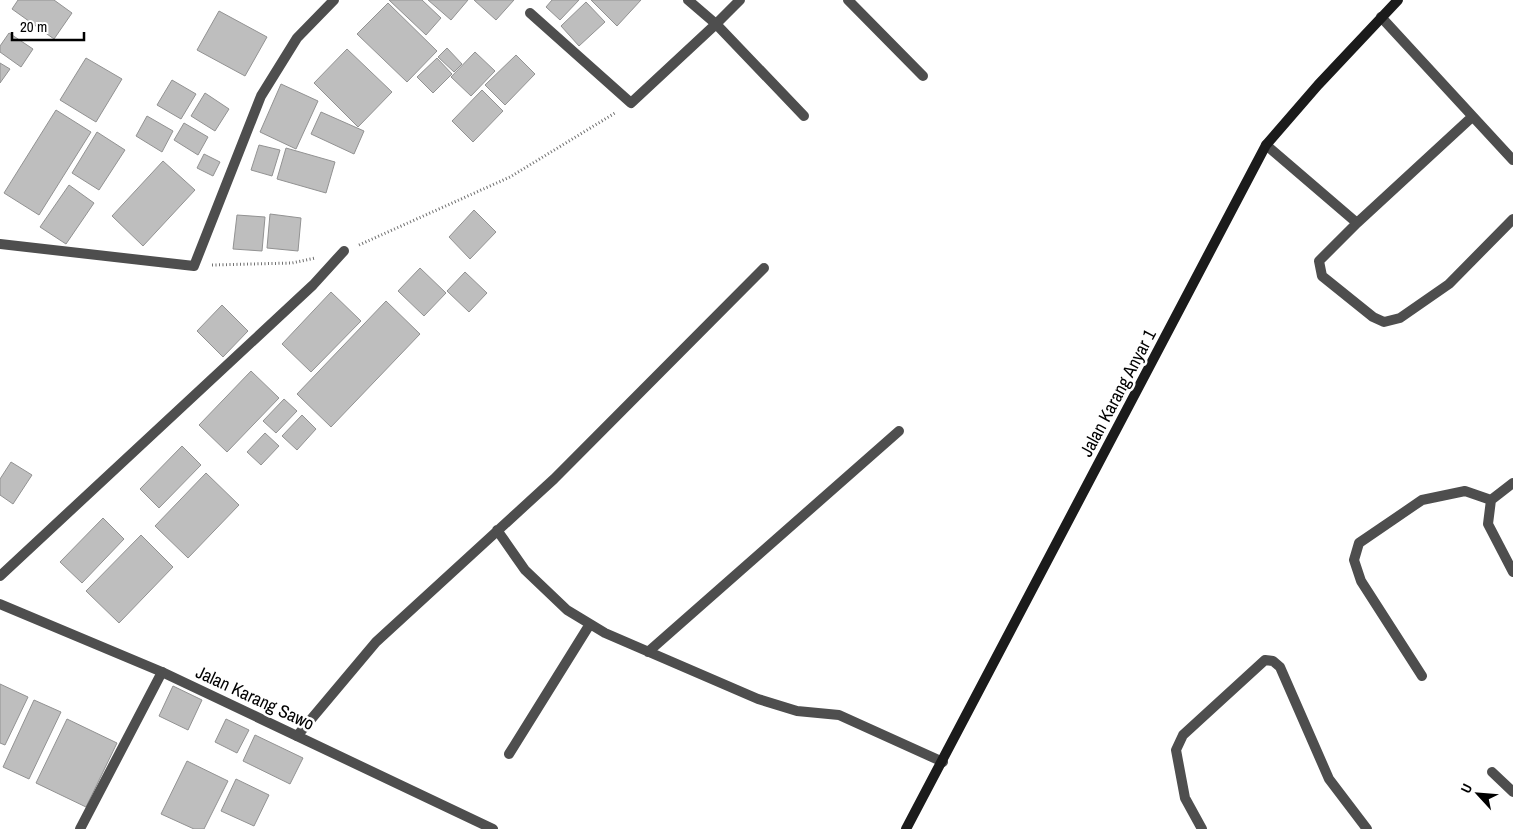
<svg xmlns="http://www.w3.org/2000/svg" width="1513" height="829" viewBox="0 0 1513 829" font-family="'Archivo Narrow',sans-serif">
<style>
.building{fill:#bebebe;stroke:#929292}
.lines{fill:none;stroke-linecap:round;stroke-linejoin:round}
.path{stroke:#707070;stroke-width:3;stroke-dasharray:1 2.5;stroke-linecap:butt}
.minor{stroke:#4e4e4e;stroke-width:10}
.tertiary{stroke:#4e4e4e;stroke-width:10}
.secondary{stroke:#1b1b1b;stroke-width:10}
.labels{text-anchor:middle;stroke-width:5;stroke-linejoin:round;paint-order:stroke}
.street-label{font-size:18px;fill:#000;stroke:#fff}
</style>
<rect width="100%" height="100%" fill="#fff"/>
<path class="building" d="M 18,0 L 54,0 L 72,13 L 54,39 L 12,9 Z
M 389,0 L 422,0 L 441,18 L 426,35 Z
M 428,0 L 468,0 L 451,20 Z
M 474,0 L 514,0 L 496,20 Z
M 552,0 L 579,0 L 560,20 L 546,7 Z
M 591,0 L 641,0 L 617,26 Z
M 586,2 L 605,22 L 579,46 L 561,26 Z
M 388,3 L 437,51 L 407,82 L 357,34 Z
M 219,11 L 267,37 L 245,76 L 197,50 Z
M 9,33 L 33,49 L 21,67 L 0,52 L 0,46 Z
M 447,48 L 462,64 L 454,72 L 438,57 Z
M 347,49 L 392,92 L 358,127 L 314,83 Z
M 475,52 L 495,71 L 471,96 L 451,77 Z
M 516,55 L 535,74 L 505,105 L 485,85 Z
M 86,58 L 122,79 L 96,122 L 60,100 Z
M 437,58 L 452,74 L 433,93 L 417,77 Z
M 0,63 L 10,69 L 0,83 Z
M 172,80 L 196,94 L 181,119 L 157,105 Z
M 281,84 L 318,101 L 296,149 L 260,132 Z
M 482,90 L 503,111 L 473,142 L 452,121 Z
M 205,93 L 229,109 L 215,131 L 191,116 Z
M 56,110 L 91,132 L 39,215 L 4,193 Z
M 321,112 L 364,131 L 354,154 L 311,134 Z
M 147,116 L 173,131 L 162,152 L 136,136 Z
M 184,123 L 208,137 L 198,155 L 174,140 Z
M 97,132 L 125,150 L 99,190 L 72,173 Z
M 259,145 L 280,150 L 272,176 L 251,170 Z
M 286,148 L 335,162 L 326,193 L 277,179 Z
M 204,154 L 220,162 L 213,176 L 197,168 Z
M 163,161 L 195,190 L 143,246 L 112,216 Z
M 69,185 L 94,203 L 66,244 L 40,227 Z
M 474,210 L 496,232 L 470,259 L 449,237 Z
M 270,214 L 301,218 L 298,251 L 267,248 Z
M 237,215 L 265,217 L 262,251 L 233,249 Z
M 420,268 L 446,293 L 424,316 L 398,291 Z
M 465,272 L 487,293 L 469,312 L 447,291 Z
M 331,292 L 361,321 L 311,372 L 282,344 Z
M 386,301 L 420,334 L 331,427 L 297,394 Z
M 222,305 L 248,331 L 223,357 L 197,331 Z
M 251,371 L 279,398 L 227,452 L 199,425 Z
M 284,399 L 297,411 L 276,433 L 263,421 Z
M 302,415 L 316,429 L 297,450 L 282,436 Z
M 265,433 L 279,446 L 261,465 L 247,452 Z
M 182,446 L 201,465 L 159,508 L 140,489 Z
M 11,462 L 32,475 L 13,504 L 0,495 L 0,479 Z
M 206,473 L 239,505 L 188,558 L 155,526 Z
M 103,518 L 124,539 L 82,583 L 60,562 Z
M 141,535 L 173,567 L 119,623 L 86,591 Z
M 0,684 L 28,697 L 5,745 L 0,743 Z
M 173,686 L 202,700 L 188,730 L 159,716 Z
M 34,700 L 61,712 L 29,779 L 3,767 Z
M 67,719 L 117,743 L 86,807 L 36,783 Z
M 226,719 L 249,730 L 237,753 L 215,742 Z
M 255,735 L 303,758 L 290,784 L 243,761 Z
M 187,761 L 228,781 L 204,829 L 194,829 L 161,814 Z
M 236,779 L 269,795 L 254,826 L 221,811 Z"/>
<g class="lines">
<path class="path" d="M 359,245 L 510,177 L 615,113
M 212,265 L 292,263 L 315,258"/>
<path class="minor" d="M 688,0 L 716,24 L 804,116
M 848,0 L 923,76
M 530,13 L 631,103 L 716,24 L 740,0
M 1381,17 L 1513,160
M 1266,145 L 1357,223 L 1319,261 L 1322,276 L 1373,317 L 1384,322 L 1400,318 L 1449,284 L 1513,219
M 1357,223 L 1472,117
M 0,244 L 194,266 L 261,96 L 297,38 L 334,0
M 1513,483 L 1491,500 L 1488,524 L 1513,572
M 497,530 L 525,570 L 567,610 L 605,633 L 758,699 L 797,711 L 839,715 L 943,762
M 0,576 L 313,285 L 344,251
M 648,652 L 899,431
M 1422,676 L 1361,581 L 1354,560 L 1359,543 L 1422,500 L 1465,491 L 1491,500
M 297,736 L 376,642 L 554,479 L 764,268
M 509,754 L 590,624
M 1492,772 L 1513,792
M 80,829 L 162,672
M 1202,829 L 1185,798 L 1176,750 L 1183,735 L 1265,660 L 1273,661 L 1280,667 L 1329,779 L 1367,829"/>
<path class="tertiary" d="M 0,604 L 162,672 L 493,829"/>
<path class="secondary" d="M 906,829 L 1266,145 L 1318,85 L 1398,0"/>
</g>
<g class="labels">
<g class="street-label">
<text transform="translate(1118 393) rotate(-62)" y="6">Jalan Karang Anyar 1</text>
<text transform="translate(255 698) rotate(25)" y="6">Jalan Karang Sawo</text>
</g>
</g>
<g transform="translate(1478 794) rotate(296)" stroke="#ffffff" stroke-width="4" paint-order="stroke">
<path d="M0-4L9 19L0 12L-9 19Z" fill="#000000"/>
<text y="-8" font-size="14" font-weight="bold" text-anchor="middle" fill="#000000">U</text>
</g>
<path d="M12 32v8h72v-8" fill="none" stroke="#000000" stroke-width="2.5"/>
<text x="20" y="32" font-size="15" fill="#000000" stroke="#ffffff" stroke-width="4" paint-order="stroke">20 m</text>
</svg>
